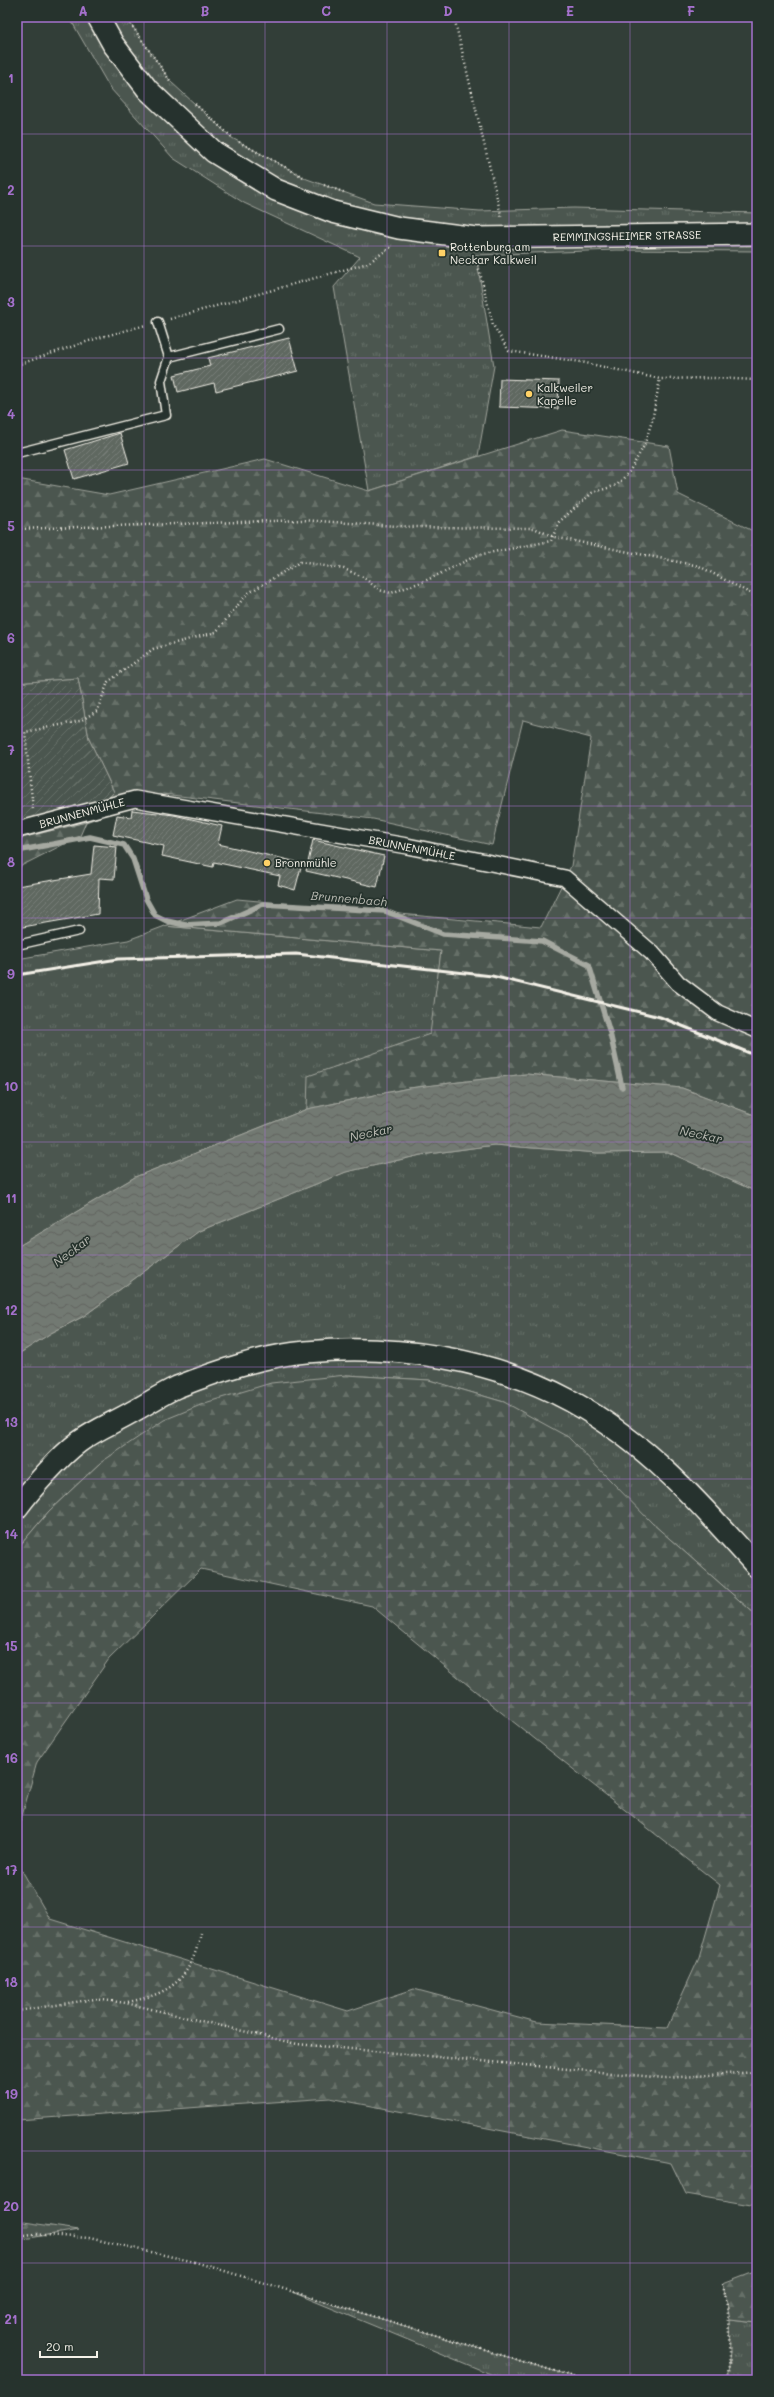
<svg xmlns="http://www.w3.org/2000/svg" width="774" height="2397" viewBox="0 0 774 2397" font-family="Mali,sans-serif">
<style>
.grass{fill:url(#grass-tufts);stroke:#a0a49c}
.forest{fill:url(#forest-firs);stroke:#a0a49c}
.garden{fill:url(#garden-furrows);stroke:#a0a49c}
.water{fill:url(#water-waves);stroke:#a6a9a1}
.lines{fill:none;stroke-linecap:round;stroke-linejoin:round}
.stream{stroke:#a6a9a1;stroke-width:5.5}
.building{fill:url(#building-hatch);stroke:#f4f1e8}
.lane-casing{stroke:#f4f1e8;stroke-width:11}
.street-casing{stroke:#f4f1e8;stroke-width:18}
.secondary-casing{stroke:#f4f1e8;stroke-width:24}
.path{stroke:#f4f1e8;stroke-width:2.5;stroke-dasharray:1 3;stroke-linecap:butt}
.lane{stroke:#26332d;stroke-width:8}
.street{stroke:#26332d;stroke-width:15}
.secondary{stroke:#26332d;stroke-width:21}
.rail{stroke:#f4f1e8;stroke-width:3}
.grid{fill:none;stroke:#a571cd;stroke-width:1;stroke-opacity:0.55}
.poi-dot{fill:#ffd166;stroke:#26332d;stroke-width:1.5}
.labels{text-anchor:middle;stroke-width:3.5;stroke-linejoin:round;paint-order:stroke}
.street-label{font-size:11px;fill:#f4f1e8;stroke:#26332d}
.poi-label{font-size:11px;fill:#f4f1e8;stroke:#26332d;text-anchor:start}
.water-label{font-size:12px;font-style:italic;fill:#babbb3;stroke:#26332d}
.neatline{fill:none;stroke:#a571cd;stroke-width:1.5}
.grid-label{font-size:13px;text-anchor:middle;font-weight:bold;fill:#a571cd}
</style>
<defs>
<pattern id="grass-tufts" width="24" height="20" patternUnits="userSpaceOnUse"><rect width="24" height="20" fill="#4c564f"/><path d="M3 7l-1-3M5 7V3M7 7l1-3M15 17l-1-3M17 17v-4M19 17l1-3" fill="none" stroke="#666f68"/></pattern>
<pattern id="forest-firs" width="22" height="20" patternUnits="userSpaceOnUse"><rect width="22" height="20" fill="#4c564f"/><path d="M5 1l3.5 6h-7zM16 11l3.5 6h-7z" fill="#666f68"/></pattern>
<pattern id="garden-furrows" width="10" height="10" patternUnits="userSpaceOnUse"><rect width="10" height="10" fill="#4c564f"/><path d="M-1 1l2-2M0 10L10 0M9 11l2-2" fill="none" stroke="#666f68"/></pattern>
<pattern id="water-waves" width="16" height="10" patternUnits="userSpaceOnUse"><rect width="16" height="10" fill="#727972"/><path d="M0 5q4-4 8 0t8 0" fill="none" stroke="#60635e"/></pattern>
<pattern id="building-hatch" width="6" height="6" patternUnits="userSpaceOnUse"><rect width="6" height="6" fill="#5f6861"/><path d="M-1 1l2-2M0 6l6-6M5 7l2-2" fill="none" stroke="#777e78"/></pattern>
</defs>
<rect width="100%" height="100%" fill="#323e38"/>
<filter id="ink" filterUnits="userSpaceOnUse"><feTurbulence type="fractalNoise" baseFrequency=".025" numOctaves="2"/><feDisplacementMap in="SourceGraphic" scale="8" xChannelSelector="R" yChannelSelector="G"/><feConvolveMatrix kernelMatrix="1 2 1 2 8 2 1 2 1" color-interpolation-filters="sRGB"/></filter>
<g filter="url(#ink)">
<path class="grass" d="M 69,17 L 126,17 L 171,82 L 232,138 L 307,179 L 374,203 L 480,211 L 574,208 L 757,213 L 757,251 L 616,250 L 476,255 L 494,366 L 478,456 L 369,491 L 334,287 L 360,257 L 244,203 L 173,158 L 110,88 Z
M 165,926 L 441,951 L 431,1034 L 309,1076 L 307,1109 L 135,1177 L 17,1247 L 17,959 L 128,940 Z
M 494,1145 L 598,1153 L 668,1152 L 757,1192 L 757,1616 L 653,1524 L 504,1402 L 429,1380 L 346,1375 L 100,1463 L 49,1511 L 17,1549 L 17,1355 L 51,1333 L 84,1316 L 199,1231 L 346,1172 L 421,1155 Z
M 292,2292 L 584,2380 L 505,2380 Z
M 730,2319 L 757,2322 L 757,2380 L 727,2380 L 731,2352 Z"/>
<path class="forest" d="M 562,430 L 669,446 L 678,494 L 757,533 L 757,1116 L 682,1088 L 526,1074 L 409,1088 L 307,1109 L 308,1076 L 430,1034 L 441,951 L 165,926 L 237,899 L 541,927 L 571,866 L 591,738 L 523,720 L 492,845 L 373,819 L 163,794 L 86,822 L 80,836 L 17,868 L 17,839 L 86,822 L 114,792 L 89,739 L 78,678 L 17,683 L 17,479 L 109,495 L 265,459 L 369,491 Z
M 346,1375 L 429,1380 L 504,1402 L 568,1437 L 653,1524 L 757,1616 L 757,2206 L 686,2194 L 671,2163 L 330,2098 L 17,2120 L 17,1862 L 50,1919 L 348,2011 L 414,1989 L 537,2022 L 667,2028 L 699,1958 L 720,1885 L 497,1709 L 372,1606 L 201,1569 L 109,1659 L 37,1762 L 17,1834 L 17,1549 L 49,1511 L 100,1463 L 164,1420 L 208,1402 L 271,1383 Z
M 17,2221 L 79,2230 L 17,2240 Z
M 757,2271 L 757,2322 L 730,2319 L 723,2284 Z"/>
<path class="garden" d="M 78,678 L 89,739 L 114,792 L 86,822 L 17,839 L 17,683 Z"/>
<path class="water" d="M 526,1074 L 682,1088 L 757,1116 L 757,1192 L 668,1152 L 598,1153 L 494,1145 L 421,1155 L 346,1172 L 199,1231 L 84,1316 L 51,1333 L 17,1355 L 17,1247 L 135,1177 L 307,1109 L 409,1088 Z"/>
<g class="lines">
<path class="stream" d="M 17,851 L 90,837 L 124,845 L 133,859 L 146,899 L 155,915 L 167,921 L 185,925 L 221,923 L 263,904 L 385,911 L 443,934 L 542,941 L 589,965 L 610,1033 L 622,1087"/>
</g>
<path class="building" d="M 289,338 L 298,371 L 216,391 L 214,383 L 178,392 L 174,375 L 210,366 L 208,358 Z
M 500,379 L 559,381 L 558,409 L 499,407 Z
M 120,433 L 129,463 L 74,479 L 65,450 Z
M 132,810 L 174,815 L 222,826 L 218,844 L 302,863 L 295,890 L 278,885 L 280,876 L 214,862 L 213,867 L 162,856 L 164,846 L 113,835 L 117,815 L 131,817 Z
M 313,840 L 384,856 L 377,887 L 306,871 Z
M 94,845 L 117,847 L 114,879 L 99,878 L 98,914 L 17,928 L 17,886 L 91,874 Z"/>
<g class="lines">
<g class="lane-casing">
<path id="lane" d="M 158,322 L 169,357 L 279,329
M 17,453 L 166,415 L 161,381 L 169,357
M 17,945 L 79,931"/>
</g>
<g class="street-casing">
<path id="street" d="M 17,830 L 135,799 L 407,846 L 565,878 L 652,953 L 678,983 L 718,1013 L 757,1030"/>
</g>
<g class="secondary-casing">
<path id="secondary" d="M 98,17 L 113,44 L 148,90 L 214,152 L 276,190 L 333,212 L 399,228 L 476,238 L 757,234
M 17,1508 C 31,1489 60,1456 79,1442 C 95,1430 115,1422 132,1412 C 147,1404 162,1394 177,1387 C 218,1371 262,1356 306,1352 C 395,1344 492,1358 571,1401 C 647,1443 700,1503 757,1567"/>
</g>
<path class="path" d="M 126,17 L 171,82
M 454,17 L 502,219
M 195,104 L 233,138
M 239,142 L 305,178
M 324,185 L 346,193
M 476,257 L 493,325 L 509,351 L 581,362 L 660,379 L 712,378 L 757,380
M 170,319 L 368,263 L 391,247
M 17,365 L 98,338 L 146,325
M 17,529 L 302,520 L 412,527 L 534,528 L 554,537 L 699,566 L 757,597
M 33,809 L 25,732 L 80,721 L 97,711 L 108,682 L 153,649 L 216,632 L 247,594 L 300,562 L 344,569 L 363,577 L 379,590 L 391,593 L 427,580 L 478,555 L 551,541 L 559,522 L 592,493 L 617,485 L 629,472 L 644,446 L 652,421 L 660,379
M 128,2002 C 173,1993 190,1979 201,1933
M 17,2011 L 95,1999 L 126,2003 L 297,2044 L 665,2078 L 757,2072
M 17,2236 L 32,2234 L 89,2238 L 195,2262 L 584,2380
M 723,2284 C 730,2319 733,2345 727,2380"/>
<use href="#lane" class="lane"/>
<use href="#street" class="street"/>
<use href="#secondary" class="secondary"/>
<path class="rail" d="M 17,975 L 118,959 L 296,954 L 492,976 L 660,1017 L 757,1056"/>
</g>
</g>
<path class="grid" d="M 144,17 L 144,2380M 265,17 L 265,2380M 387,17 L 387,2380M 509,17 L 509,2380M 630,17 L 630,2380M 17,134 L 757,134M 17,246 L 757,246M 17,358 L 757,358M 17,470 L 757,470M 17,582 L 757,582M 17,694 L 757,694M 17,806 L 757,806M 17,918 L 757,918M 17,1030 L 757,1030M 17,1142 L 757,1142M 17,1255 L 757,1255M 17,1367 L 757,1367M 17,1479 L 757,1479M 17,1591 L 757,1591M 17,1703 L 757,1703M 17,1815 L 757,1815M 17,1927 L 757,1927M 17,2039 L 757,2039M 17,2151 L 757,2151M 17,2263 L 757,2263"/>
<g class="poi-dot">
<rect x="438" y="249" width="8" height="8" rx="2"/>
<circle cx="529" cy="394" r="4"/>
<circle cx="267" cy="863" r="4"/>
</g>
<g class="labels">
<g class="street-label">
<text transform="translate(627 236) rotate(-1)" y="4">REMMINGSHEIMER STRASSE</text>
<text transform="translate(82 813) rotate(-15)" y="4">BRUNNENMÜHLE</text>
<text transform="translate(412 848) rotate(11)" y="4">BRUNNENMÜHLE</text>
</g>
<g class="poi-label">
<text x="450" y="251">Rottenburg am<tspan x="450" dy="13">Neckar Kalkweil</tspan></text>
<text x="537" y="392">Kalkweiler<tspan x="537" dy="13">Kapelle</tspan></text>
<text x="275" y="867">Bronnmühle</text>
</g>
<g class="water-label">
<text transform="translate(349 899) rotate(5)" y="4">Brunnenbach</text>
<text transform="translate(371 1133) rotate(-12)" y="4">Neckar</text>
<text transform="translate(701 1135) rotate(12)" y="4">Neckar</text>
<text transform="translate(72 1251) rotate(-37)" y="4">Neckar</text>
</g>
</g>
<rect width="774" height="2397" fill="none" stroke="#26332d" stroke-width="44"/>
<path d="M40 2351v6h57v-6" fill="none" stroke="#f4f1e8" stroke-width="2"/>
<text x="46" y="2351" font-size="12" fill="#f4f1e8" stroke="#26332d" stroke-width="3" paint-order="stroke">20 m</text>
<rect x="22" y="22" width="730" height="2353" class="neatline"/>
<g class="grid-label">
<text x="83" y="16">A</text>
<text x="205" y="16">B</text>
<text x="326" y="16">C</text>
<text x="448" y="16">D</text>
<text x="570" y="16">E</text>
<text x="691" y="16">F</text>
<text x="11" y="83">1</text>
<text x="11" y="195">2</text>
<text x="11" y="307">3</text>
<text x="11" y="419">4</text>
<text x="11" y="531">5</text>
<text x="11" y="643">6</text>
<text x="11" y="755">7</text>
<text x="11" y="867">8</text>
<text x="11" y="979">9</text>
<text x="11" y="1091">10</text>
<text x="11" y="1203">11</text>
<text x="11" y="1315">12</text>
<text x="11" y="1427">13</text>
<text x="11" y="1539">14</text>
<text x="11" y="1651">15</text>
<text x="11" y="1763">16</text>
<text x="11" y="1875">17</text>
<text x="11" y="1987">18</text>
<text x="11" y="2099">19</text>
<text x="11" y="2211">20</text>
<text x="11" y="2324">21</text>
</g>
</svg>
